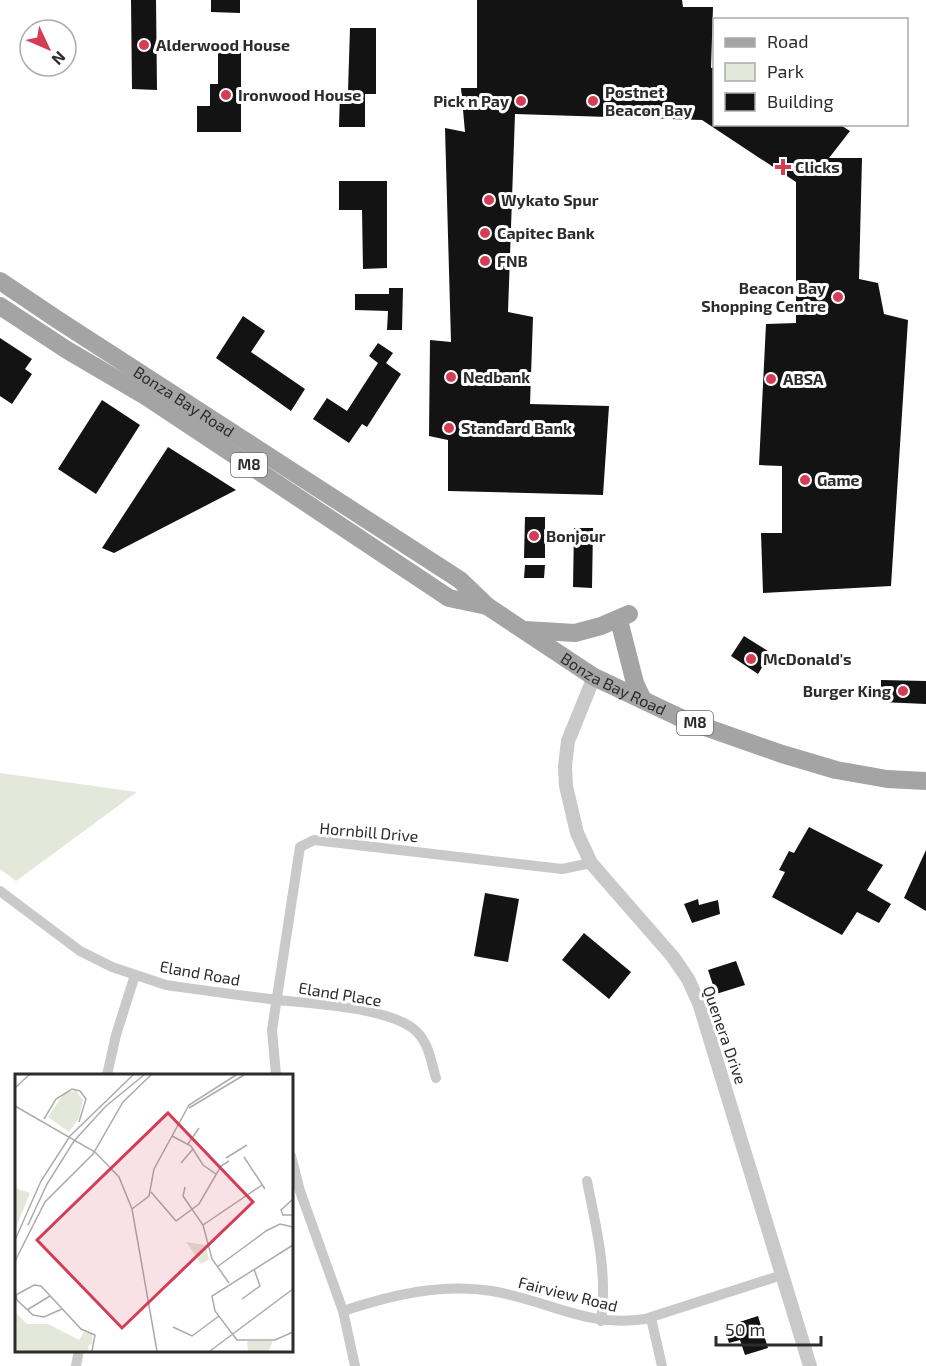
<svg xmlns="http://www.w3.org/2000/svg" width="926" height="1366" viewBox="0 0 926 1366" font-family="'Exo 2',sans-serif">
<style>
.green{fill:#e3e8da}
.building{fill:#131313}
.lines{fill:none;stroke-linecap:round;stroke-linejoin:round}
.minor{stroke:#c9c9c9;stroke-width:10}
.tertiary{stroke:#c9c9c9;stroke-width:14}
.primary{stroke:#a4a4a4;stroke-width:18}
.poi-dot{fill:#d33e56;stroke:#fff;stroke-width:2}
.labels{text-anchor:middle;stroke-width:6;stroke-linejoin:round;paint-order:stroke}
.shield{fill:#fff;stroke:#6b6b6b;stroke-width:1.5}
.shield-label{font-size:15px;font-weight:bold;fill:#2c2c2c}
.poi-label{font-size:16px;font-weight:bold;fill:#2c2c2c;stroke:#fff;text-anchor:start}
.street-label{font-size:16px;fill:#2c2c2c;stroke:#fff}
.inset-road{fill:none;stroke:#ababab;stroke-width:1.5}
.view{fill:#d33e56;fill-opacity:0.15;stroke:#d33e56;stroke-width:3}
.inset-edge{fill:none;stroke:#2c2c2c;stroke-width:3}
</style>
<rect width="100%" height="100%" fill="#fff"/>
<path class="green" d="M 0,773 L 137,792 L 16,881 L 0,869 Z"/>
<path class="building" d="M 131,0 L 156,0 L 157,90 L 132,89 Z
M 211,0 L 240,0 L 240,13 L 211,12 Z
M 477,0 L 682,0 L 683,7 L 713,7 L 711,68 L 714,67 L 714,124 L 839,124 L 850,131 L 829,158 L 862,158 L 859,279 L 878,283 L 884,314 L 908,320 L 891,586 L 763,593 L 761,533 L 782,533 L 782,466 L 759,465 L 766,324 L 796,323 L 796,182 L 702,120 L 515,114 L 508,312 L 533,317 L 530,404 L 609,406 L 603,495 L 448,491 L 448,440 L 429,436 L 430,340 L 451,342 L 445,128 L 465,132 L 461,88 L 477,88 Z
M 350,28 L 376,28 L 376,94 L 365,94 L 365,127 L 339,127 L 340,91 L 348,91 Z
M 218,49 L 241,49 L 241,132 L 197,132 L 197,106 L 210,106 L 210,84 L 218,84 Z
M 339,181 L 387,181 L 387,268 L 363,269 L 362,210 L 339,210 Z
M 389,288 L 403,288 L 402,330 L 387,330 L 388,311 L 355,310 L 355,294 L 389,294 Z
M 243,316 L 265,331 L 251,352 L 305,389 L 291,411 L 216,358 Z
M 0,338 L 32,359 L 25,369 L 32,374 L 12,404 L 0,396 Z
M 378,343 L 393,353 L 386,363 L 401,374 L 367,427 L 362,424 L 349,443 L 313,419 L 327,398 L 347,411 L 378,363 L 369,356 Z
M 102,400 L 140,425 L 96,494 L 58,469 Z
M 168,447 L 236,490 L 114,553 L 102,548 Z
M 525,517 L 545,517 L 545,558 L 524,558 Z
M 574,528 L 593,528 L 592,588 L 573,587 Z
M 525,565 L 545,565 L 544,578 L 524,578 Z
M 744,636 L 771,653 L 758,674 L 731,656 Z
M 881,680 L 926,681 L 926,704 L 881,702 Z
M 809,827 L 883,865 L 867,890 L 891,904 L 879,923 L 857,912 L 842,935 L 772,897 L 785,872 L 779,870 L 789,851 L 794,853 Z
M 926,850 L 926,911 L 904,898 Z
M 485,893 L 519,899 L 508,962 L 474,956 Z
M 698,899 L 699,905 L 718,900 L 720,914 L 692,923 L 684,904 Z
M 584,933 L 631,972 L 609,999 L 562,960 Z
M 736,961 L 745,985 L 716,994 L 708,970 Z
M 758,1316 L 768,1348 L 745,1355 L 740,1340 L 729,1343 L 724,1327 Z"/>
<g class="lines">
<path class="minor" d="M 0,891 L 80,951 L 112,967 L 166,985 C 201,990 235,995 270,999 C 307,1004 391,1006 417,1032 C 429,1044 431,1062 436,1078
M 107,1075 L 116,1035 L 135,975
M 276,1075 L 272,1030 L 300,847 L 314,840 L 562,869 L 591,863
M 291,1156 L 300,1191 L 343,1311 L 355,1366
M 587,1181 C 596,1227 608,1273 601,1321
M 343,1311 C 391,1295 441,1283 492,1291 C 547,1300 587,1328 645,1319 L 782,1275
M 651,1318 L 662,1366
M 76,1366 L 79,1350"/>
<path class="tertiary" d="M 594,677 L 568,741 L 565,766 L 566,786 L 577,833 L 591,863 L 673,957 L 688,979 L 699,1003 L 810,1366"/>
<g class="primary">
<path id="s1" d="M 0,281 L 58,320 L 460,580 L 487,606 L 594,677 L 685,720 L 782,754 L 836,770 L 887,779 L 926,781"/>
<path d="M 0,306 L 67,350 L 147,397 L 449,598 L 487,606"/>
<path d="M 621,628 L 635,683 L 643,700"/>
<path d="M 525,630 L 575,633 L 601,626 L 629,614"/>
</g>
</g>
<g class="poi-dot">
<circle cx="144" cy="45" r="6"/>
<circle cx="226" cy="95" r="6"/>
<circle cx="521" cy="101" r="6"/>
<circle cx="593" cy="101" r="6"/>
<path d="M780 158h6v6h6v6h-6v6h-6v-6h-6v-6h6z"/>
<circle cx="489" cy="200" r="6"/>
<circle cx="485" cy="233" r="6"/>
<circle cx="485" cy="261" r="6"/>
<circle cx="838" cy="297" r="6"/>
<circle cx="451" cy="377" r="6"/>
<circle cx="771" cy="379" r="6"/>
<circle cx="449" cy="428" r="6"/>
<circle cx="805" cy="480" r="6"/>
<circle cx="534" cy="536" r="6"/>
<circle cx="751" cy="659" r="6"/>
<circle cx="903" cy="691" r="6"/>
</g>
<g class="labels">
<g class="shield">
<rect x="231" y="453" width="36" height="24" rx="4.5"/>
<rect x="677" y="711" width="36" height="24" rx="4.5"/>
</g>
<g class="shield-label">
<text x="249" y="470">M8</text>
<text x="695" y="728">M8</text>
</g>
<g class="poi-label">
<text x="156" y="51">Alderwood House</text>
<text x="605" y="98">Postnet<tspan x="605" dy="18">Beacon Bay</tspan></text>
<text x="238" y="101">Ironwood House</text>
<text x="509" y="107" text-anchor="end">Pick n Pay</text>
<text x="795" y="173">Clicks</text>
<text x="501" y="206">Wykato Spur</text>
<text x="497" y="239">Capitec Bank</text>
<text x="497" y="267">FNB</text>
<text x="826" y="294" text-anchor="end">Beacon Bay<tspan x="826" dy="18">Shopping Centre</tspan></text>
<text x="463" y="383">Nedbank</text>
<text x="783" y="385">ABSA</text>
<text x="461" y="434">Standard Bank</text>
<text x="817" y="486">Game</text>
<text x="546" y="542">Bonjour</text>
<text x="763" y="665">McDonald's</text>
<text x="891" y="697" text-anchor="end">Burger King</text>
</g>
<g class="street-label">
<text dy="6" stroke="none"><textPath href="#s1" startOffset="220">Bonza Bay Road</textPath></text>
<text dy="6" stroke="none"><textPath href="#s1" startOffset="735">Bonza Bay Road</textPath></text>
<text transform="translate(369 832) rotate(5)" y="6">Hornbill Drive</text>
<text transform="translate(200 973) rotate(10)" y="6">Eland Road</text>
<text transform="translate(340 994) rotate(9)" y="6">Eland Place</text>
<text transform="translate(725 1035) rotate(71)" y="6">Quenera Drive</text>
<text transform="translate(568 1294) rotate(14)" y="6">Fairview Road</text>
</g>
</g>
<g transform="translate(15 1074)">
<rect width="278" height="278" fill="#fff"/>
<path d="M 61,17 L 68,26 L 64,44 L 54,58 L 33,43 L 50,18 ZM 0,114 L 15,119 L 0,156 ZM 171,168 L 190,171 L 194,185 L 186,190 ZM 0,238 L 12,250 L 33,250 L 64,266 L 69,258 L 77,260 L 77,270 L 73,272 L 74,277 L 0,277 ZM 232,267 L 257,267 L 257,269 L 254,277 L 233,277 Z" fill="#e3e8da"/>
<path class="inset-road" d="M 0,14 L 14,1M 0,32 L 80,78 L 104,103 L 117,135 L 142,277M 174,34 L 229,1M 29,45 L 41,25 L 57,15 L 65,17 L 71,25 L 64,48M 157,62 L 176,72 L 188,91 L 201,100M 173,70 L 184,54M 229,83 L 250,115M 211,84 L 232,71M 166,89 L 178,75M 170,113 L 168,122 L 188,151 L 197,185 L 214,209M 136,118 L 161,147 L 184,130 L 206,92 L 214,87M 278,125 L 266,136 L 268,141 L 278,141M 117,135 L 134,122 L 139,95 L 174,31 L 221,1M 13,151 L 32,110 L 59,67 L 91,32 L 129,1M 188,151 L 247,111M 0,166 L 26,107 L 55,62 L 118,1M 278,171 L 197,222 L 200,237 L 222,266 L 260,266 L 278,258M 0,187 L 30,128 L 78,80 L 108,28 L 136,1M 202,193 L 251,157 L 265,150 L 278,153M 227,225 L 245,212 L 239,195M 47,235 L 29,243 L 18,241 L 2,226 L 1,221 L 19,211 L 26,212 L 66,255 L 80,261 L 77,277M 12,236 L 35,222M 158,253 L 177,262 L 204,242M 195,277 L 278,215"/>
<path class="view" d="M 153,39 L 238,128 L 107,254 L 22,166 Z"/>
<rect width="278" height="278" class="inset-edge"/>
</g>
<rect x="713" y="18" width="195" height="108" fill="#ffffff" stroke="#ababab" stroke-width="1.5"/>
<rect x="725" y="38" width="30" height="9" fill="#a4a4a4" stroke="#ababab" stroke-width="1.5"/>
<text x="767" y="48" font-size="18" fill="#2c2c2c">Road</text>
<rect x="725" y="63" width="30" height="18" fill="#e3e8da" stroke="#ababab" stroke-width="1.5"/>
<text x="767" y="78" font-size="18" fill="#2c2c2c">Park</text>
<rect x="725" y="93" width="30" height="18" fill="#131313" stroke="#ababab" stroke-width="1.5"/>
<text x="767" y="108" font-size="18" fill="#2c2c2c">Building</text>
<g transform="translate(48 48) rotate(134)"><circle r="28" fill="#ffffff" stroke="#ababab" stroke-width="1.5"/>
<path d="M0-4.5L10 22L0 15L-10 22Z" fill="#d33e56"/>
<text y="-9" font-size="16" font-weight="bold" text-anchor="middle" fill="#2c2c2c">N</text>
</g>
<path d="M716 1336v9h105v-9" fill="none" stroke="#2c2c2c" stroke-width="3"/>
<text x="725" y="1336" font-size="18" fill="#2c2c2c" stroke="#ffffff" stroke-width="4.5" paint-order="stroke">50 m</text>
</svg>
